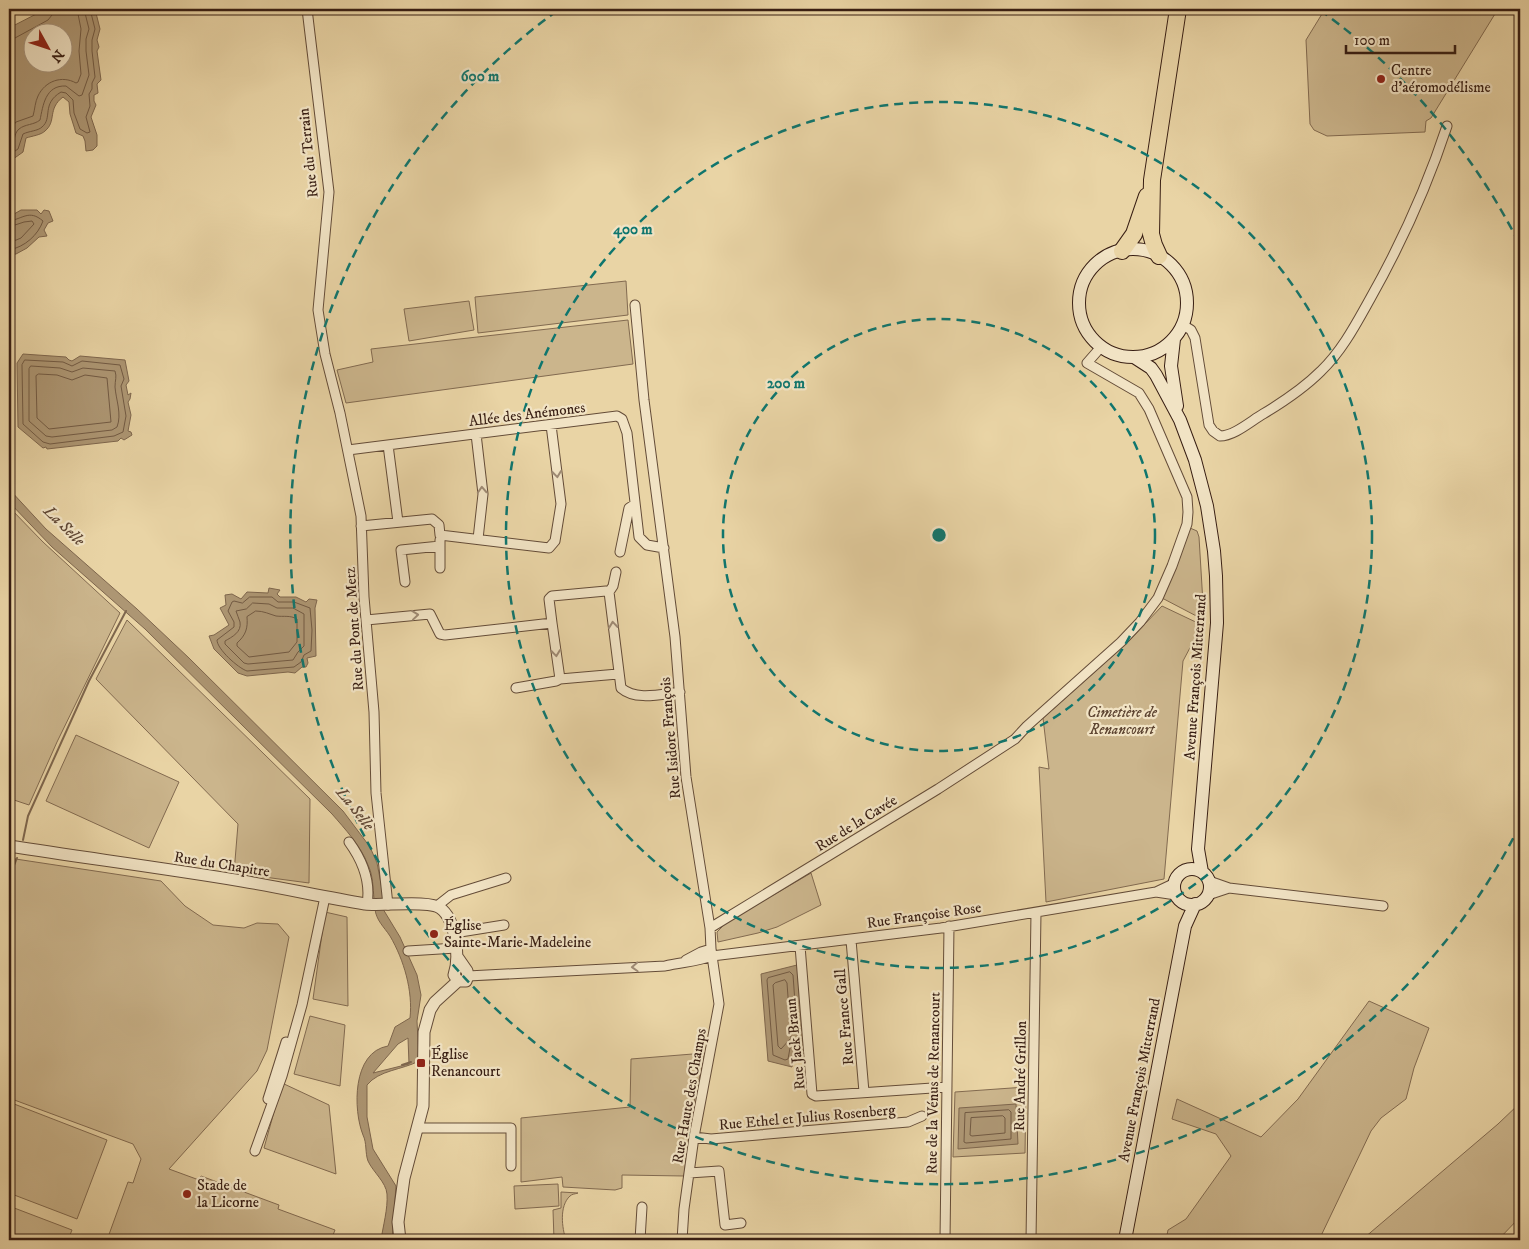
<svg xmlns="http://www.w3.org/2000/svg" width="1529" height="1249" viewBox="0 0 1529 1249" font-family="'IM FELL DW Pica',serif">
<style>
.green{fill:#cbb58c;stroke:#826a50}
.water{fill:#ad9673;stroke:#7e664d;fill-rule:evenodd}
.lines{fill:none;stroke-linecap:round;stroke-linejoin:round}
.shore{stroke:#725a43;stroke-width:1}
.stream{stroke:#7e664d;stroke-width:2}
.minor-casing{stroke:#644c38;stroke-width:11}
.tertiary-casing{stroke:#644c38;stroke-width:13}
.secondary-casing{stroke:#381e13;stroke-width:14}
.motorway-casing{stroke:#381e13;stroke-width:18}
.minor{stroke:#f1e3c4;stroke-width:9}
.tertiary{stroke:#f1e3c4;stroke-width:11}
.secondary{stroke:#f1e3c4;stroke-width:12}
.motorway{stroke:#e9d4a5;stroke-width:16}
.oneway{stroke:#9e8a74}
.ring{fill:none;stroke:#0f766e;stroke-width:2.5;stroke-dasharray:9 6}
.poi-dot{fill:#8f2418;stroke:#f1e3c4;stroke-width:2}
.labels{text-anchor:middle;stroke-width:4.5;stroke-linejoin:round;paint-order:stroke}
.poi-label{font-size:15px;fill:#381e13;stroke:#f1e3c4;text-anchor:start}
.street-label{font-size:15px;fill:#381e13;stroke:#f1e3c4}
.park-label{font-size:15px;font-style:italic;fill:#5d4431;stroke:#f1e3c4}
.water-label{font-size:16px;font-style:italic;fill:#614835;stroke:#f1e3c4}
.centre{fill:#0f766e;stroke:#f1e3c4;stroke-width:2.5}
.ring-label{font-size:15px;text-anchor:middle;font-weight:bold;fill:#0f766e;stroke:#f1e3c4;stroke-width:4.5;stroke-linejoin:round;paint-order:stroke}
</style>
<rect width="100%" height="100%" fill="#e9d4a5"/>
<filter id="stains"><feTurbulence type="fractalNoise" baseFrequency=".004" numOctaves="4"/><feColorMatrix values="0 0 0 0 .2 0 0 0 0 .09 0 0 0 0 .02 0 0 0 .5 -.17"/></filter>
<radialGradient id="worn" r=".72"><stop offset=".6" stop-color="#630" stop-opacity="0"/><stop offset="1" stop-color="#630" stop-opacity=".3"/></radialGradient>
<path class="green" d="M 1325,9 L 1498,9 L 1431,118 L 1426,121 L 1425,132 L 1327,136 L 1314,130 L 1310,124 L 1306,40 Z
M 626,281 L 628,315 L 478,333 L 475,297 Z
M 469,301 L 474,330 L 409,341 L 404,309 Z
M 628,320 L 633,364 L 346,403 L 337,370 L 373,362 L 371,349 Z
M 9,507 L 43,542 L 120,613 L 57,742 L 29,805 L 11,799 L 9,805 Z
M 1190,528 L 1197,531 L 1199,537 L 1204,620 L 1162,598 Z
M 1162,606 L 1202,625 L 1183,661 L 1164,879 L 1046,902 L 1039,767 L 1049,769 L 1043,718 L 1127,643 Z
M 127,620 L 310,799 L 309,883 L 234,873 L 238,824 L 96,679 Z
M 76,735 L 179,782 L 149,848 L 46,801 Z
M 9,858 L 161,881 L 185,906 L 213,925 L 244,928 L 257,923 L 278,924 L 289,937 L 267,1050 L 257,1071 L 169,1169 L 199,1180 L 201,1176 L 279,1205 L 278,1209 L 335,1230 L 331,1240 L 107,1240 L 128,1182 L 133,1183 L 141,1159 L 133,1144 L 9,1098 Z
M 811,873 L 821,905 L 777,927 L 758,933 L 718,942 L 717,932 L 727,922 Z
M 325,912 L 347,917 L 348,1006 L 313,999 Z
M 1369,1001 L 1429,1028 L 1414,1068 L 1406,1099 L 1381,1118 L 1371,1131 L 1319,1240 L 1166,1240 L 1168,1230 L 1186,1219 L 1231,1156 L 1216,1134 L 1172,1119 L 1177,1099 L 1261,1137 L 1298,1099 Z
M 310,1016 L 345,1025 L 340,1086 L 294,1074 Z
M 705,1053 L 694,1102 L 684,1176 L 622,1175 L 622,1188 L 615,1190 L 563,1187 L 562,1177 L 521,1182 L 521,1118 L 630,1107 L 631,1059 Z
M 282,1083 L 329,1105 L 336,1174 L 264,1148 Z
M 1026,1087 L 1025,1153 L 953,1157 L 955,1092 Z
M 9,1102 L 107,1140 L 77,1219 L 9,1193 Z
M 1520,1103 L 1520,1217 L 1498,1240 L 1363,1240 L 1364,1238 L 1498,1124 Z
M 558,1184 L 559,1206 L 515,1209 L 514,1186 Z
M 561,1192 L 578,1193 C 575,1194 572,1194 570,1196 C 559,1206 562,1228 566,1240 L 554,1240 L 553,1210 L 561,1208 Z
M 9,1206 L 72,1230 L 68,1240 L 9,1240 Z"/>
<path class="water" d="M 46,9 L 95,9 L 100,29 L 97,40 L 99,47 L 97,51 L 101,80 L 97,84 L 98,93 L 94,95 L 94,101 L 96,105 L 91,117 L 97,135 L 97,146 L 93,150 L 86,151 L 85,141 L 83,136 L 76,133 L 70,114 L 69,102 L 63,97 C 47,109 57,121 45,131 C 41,135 32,136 26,138 L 23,152 L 9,162 L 9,28 ZM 62,32 L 62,62 L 32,62 L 32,32 Z
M 21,210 L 37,210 L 41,214 L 44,210 L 49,211 L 53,221 L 48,223 L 44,230 L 47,236 L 39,237 L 27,248 L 16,254 L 9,255 L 9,217 Z
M 23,354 L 66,357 L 69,360 L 72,361 L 80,356 L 125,360 L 129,381 L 126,385 L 128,395 L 131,393 L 130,399 L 128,402 L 131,415 L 128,431 L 131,432 L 132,435 L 124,440 L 121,438 L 118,441 L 47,449 L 46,447 L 43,448 L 18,427 L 17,363 Z
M 9,489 L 46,529 L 137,609 L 189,658 L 343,811 L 370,847 L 377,863 L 384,899 L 374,899 C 373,888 373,875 368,865 C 361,846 345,829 332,814 L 145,629 L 52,547 L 9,502 Z
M 269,588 L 280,590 L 277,594 L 280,597 L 296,597 L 306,602 L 309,599 L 317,600 L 315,608 L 316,656 L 307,658 L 308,663 L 306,667 L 302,667 L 295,673 L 288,672 L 247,676 L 238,673 L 214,649 L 209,636 L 214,635 L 229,625 L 220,608 L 226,605 L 225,595 L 232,594 L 241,599 L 247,592 L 268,593 Z
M 375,909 L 383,909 L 400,937 L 417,975 L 421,995 L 417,1021 L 419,1061 C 402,1070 379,1070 367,1085 L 367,1117 L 373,1149 L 396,1186 L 392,1240 L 381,1240 C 383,1226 388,1209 387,1194 C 386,1182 373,1172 368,1161 C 365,1153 367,1143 363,1135 C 353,1110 352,1052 388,1046 L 395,1027 L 410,1018 C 413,991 404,960 390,936 C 384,927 376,920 375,909 ZM 408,1038 L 409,1064 L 373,1073 L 398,1044 Z
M 797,965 L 804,1053 L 794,1051 L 792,1067 L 768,1061 L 761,974 Z
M 1016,1104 L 1018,1144 L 958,1149 L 959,1108 Z"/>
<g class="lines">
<path class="shore" d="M 9,39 L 15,38 L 48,20 L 52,15 L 54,9
M 9,131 L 16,122 L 33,116 C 35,109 35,102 38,96 C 45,81 62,75 76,83 L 78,82 L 81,74 L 79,51 L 81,29 L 77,9
M 9,148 C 16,143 13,134 19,129 C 25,124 34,125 40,120 C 43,106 45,85 66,86 L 79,96 L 82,95 L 89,75 L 86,51 L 86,39 L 89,29 L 84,9
M 9,155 L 18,149 L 23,134 C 29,131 38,131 42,127 C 53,118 41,104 61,92 L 66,93 L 73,100 L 74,113 L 80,129 L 87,133 L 90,132 L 86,117 L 90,106 L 89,94 L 92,89 L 92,83 L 95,77 L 92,51 L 92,40 L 95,29 L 90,9
M 9,221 C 23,219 29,209 43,221 C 38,235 25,247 9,250
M 9,227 L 24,222 L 32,221 L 34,224 L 21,238 L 9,243
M 25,360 L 63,362 L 72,366 L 82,361 L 120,365 L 124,379 L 121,386 L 126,416 L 123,432 L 114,436 L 50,444 L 43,442 L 23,424 L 22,365 Z
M 31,366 L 60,368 L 72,372 L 83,368 L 115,371 C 117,377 115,380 115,387 C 116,400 122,414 117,427 L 112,430 L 52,437 L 46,436 L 29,421 L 29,369 Z
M 39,374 L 57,375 L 72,380 L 85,375 L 107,378 L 111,422 L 49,429 L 37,418 L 36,376 Z
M 250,597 L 272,597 L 278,602 L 294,602 L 310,608 L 312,630 L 311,651 L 304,655 L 301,662 L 294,667 L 247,671 C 238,668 217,649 217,640 L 234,627 L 234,622 L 228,611 L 232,602 L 234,601 L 242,603 Z
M 253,603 L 269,604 L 277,608 L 293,608 L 304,614 L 304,646 L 298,652 L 293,660 L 248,664 L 244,663 L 225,644 L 225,641 C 232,637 242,632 240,622 C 239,618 237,615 236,611 L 246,609 Z
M 256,611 C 264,611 269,614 276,616 C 284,617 290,615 297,619 L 297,642 L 289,652 L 249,657 L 237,646 L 237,643 C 246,635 248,628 247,617 Z
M 790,972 L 793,975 L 798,1044 L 790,1048 L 788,1059 L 785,1060 L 773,1055 L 767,980 L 768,978 Z
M 785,980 L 787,983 L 791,1038 L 781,1049 L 778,1046 L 773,985 L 775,983 Z
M 1009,1110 L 1011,1112 L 1011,1139 L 966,1143 L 964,1142 L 965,1113 Z
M 1003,1116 L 1005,1118 L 1005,1133 L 972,1136 L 970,1135 L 971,1118 Z"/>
<path class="stream" d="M 23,840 L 28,816 L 89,681 L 126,611
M 9,878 L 17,858
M 402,1065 L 411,1062"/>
<g class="minor-casing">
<path id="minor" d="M 307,9 L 329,192 L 318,310 L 325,354 L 340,413 L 361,516 L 364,597 L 374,712 L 376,793 L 388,905
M 635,305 L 644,400 L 675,637 L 686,777 L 710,928 L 711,949 L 719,1004 L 694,1137 L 684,1209 L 682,1240
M 1183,325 L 1191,330 L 1195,338 L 1209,425 L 1213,431 L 1220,436 C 1234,436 1251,421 1263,414 C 1283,402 1304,388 1321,371 C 1342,351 1356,324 1370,299 C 1401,244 1427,187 1447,126
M 476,434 L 483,494 L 478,539
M 388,445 L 398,522
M 348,450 L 617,416 L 622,419 L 627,433 L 639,537 L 647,545 L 664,548
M 361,526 L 432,519 L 439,525 L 440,535 L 549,548 L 555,541 L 561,504 L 551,425
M 440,540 L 440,568
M 620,552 L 629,508 L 635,504
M 405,582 L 401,550 L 440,546
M 609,592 L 613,586 L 616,572
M 366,620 L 430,614 L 440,634 L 445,635 L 552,623 L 560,679 L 618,674
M 552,623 L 549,599 L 552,596 L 606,591 L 609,592 L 621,688 C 636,701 661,694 680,692
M 516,688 L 556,681 L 560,679
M 349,842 C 362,860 371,881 367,904
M 1209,881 L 1229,888 L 1383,906
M 1156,892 L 1175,883
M 1208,895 L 1229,888
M 437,906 L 451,895 L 506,878
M 710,928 L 938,789 L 1015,739 L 1027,726 L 1121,642 L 1140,622 L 1158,598 L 1172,566 L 1187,524 L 1188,512 L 1187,497 L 1149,409 L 1139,393 L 1087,363 L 1101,347
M 454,933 L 504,925
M 851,940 L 864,1092
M 800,946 L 812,1094 L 816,1096 L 947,1087
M 408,951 L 456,948
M 686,960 L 701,952 L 711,949
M 468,976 L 665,966 C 680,962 697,962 712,956 L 941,928 L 1156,892 L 1176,895
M 268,1099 L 286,1042
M 418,1128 L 511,1128 L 511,1166
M 694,1137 L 711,1139 L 908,1122 L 922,1116
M 255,1151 L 282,1076 L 302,1005 L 325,897
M 689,1173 L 719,1171 L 725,1225 L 741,1223
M 640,1240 L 642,1207
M 945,1240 L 949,926
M 1031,1240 L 1036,913"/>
</g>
<g class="tertiary-casing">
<path id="tertiary" d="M 9,846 C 86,858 164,868 242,881 C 283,888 324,897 365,904 C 383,906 429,900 440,908 C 456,919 460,958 454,975 L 458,981
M 458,958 L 467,971 L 468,976 L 466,981 L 458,981
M 400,1240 L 398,1222 L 404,1178 L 423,1106 L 424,1032 L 430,1010 L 435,1002 L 458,981"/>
</g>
<g class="secondary-casing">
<path id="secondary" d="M1079 303a54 54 0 1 1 108 0a54 54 0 1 1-108 0Z
M 1174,339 L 1171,366 L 1177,406
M 1134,357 L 1151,368 L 1156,375 L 1180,420 L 1195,460 L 1207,506 L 1214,551 L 1216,576 L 1217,623 L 1198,849 L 1202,872
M1174 887a18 18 0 1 1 36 0a18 18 0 1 1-36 0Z
M 1125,1240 L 1185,926 L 1195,904"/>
</g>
<g class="motorway-casing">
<path id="motorway" d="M 1122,251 L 1134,234 L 1147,196
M 1159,256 L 1154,245 L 1151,234 L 1152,180 L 1178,9"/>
</g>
<use href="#minor" class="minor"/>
<use href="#tertiary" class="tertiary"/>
<use href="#secondary" class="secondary"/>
<use href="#motorway" class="motorway"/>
</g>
<defs><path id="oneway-chevron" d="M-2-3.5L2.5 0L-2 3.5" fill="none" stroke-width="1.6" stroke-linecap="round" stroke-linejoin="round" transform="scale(1.25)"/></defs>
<g class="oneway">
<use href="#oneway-chevron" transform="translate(557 474) rotate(83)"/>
<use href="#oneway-chevron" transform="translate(482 490) rotate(-93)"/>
<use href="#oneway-chevron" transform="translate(415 615) rotate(-6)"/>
<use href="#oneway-chevron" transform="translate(613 625) rotate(-96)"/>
<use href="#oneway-chevron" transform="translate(556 653) rotate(83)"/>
<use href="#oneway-chevron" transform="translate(635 967) rotate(177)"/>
</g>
<g class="ring">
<circle cx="939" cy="535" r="216"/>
<circle cx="939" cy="535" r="433"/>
<path d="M1520 825A649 649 0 1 1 558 10M1320 10A649 649 0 0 1 1520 245"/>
</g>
<g class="poi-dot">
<circle cx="1381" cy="79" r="5"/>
<circle cx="434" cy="934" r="5"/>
<rect x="416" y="1058" width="10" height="10" rx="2.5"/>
<circle cx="187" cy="1194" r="5"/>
</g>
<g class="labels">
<g class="poi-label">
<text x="1391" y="75">Centre<tspan x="1391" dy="17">d'aéromodélisme</tspan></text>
<text x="444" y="930">Église<tspan x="444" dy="17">Sainte-Marie-Madeleine</tspan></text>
<text x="431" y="1059">Église<tspan x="431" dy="17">Renancourt</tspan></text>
<text x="197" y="1190">Stade de<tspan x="197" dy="17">la Licorne</tspan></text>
</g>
<g class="street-label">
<text transform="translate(308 153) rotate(-96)" y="5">Rue du Terrain</text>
<text transform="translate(527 414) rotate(-7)" y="5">Allée des Anémones</text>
<text transform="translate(354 629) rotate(-94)" y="5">Rue du Pont de Metz</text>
<text transform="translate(1195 677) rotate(-86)" y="5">Avenue François Mitterrand</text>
<text transform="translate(670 738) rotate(-95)" y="5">Rue Isidore François</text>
<text transform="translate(856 823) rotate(-32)" y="5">Rue de la Cavée</text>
<text transform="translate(222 864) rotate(9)" y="5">Rue du Chapitre</text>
<text transform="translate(924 915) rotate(-8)" y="5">Rue Françoise Rose</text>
<text transform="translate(844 1017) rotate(-95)" y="5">Rue France Gall</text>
<text transform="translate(795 1044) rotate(-96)" y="5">Rue Jack Braun</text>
<text transform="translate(1020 1076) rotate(-89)" y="5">Rue André Grillon</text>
<text transform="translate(1139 1080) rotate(-79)" y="5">Avenue François Mitterrand</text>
<text transform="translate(933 1083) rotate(-89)" y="5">Rue de la Vénus de Renancourt</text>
<text transform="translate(689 1096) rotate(-80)" y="5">Rue Haute des Champs</text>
<text transform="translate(807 1117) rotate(-5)" y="5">Rue Ethel et Julius Rosenberg</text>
</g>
<g class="park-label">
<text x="1122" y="717">Cimetière de<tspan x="1122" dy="17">Renancourt</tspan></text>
</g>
<g class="water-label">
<text transform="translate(65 525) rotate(44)" y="6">La Selle</text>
<text transform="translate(356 808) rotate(51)" y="6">La Selle</text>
</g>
</g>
<circle cx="939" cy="535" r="8" class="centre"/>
<g class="ring-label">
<text x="480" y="81">600 m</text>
<text x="633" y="234">400 m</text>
<text x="786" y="388">200 m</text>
</g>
<rect width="1529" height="1249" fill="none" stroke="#e9d4a5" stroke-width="30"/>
<rect x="10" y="10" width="1509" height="1229" fill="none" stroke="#381e13" stroke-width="2.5"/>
<rect x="15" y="15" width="1499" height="1219" fill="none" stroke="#381e13"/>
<g transform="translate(48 48) rotate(130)"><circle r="24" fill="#f1e3c4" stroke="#a7947d"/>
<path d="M0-4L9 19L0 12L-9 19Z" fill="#8f2418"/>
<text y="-8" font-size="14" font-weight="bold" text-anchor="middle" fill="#381e13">N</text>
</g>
<path d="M1346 45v8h109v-8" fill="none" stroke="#381e13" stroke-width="2.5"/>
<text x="1354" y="45" font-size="15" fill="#381e13" stroke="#f1e3c4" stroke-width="4" paint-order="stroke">100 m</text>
<rect width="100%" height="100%" filter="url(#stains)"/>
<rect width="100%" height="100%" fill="url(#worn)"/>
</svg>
